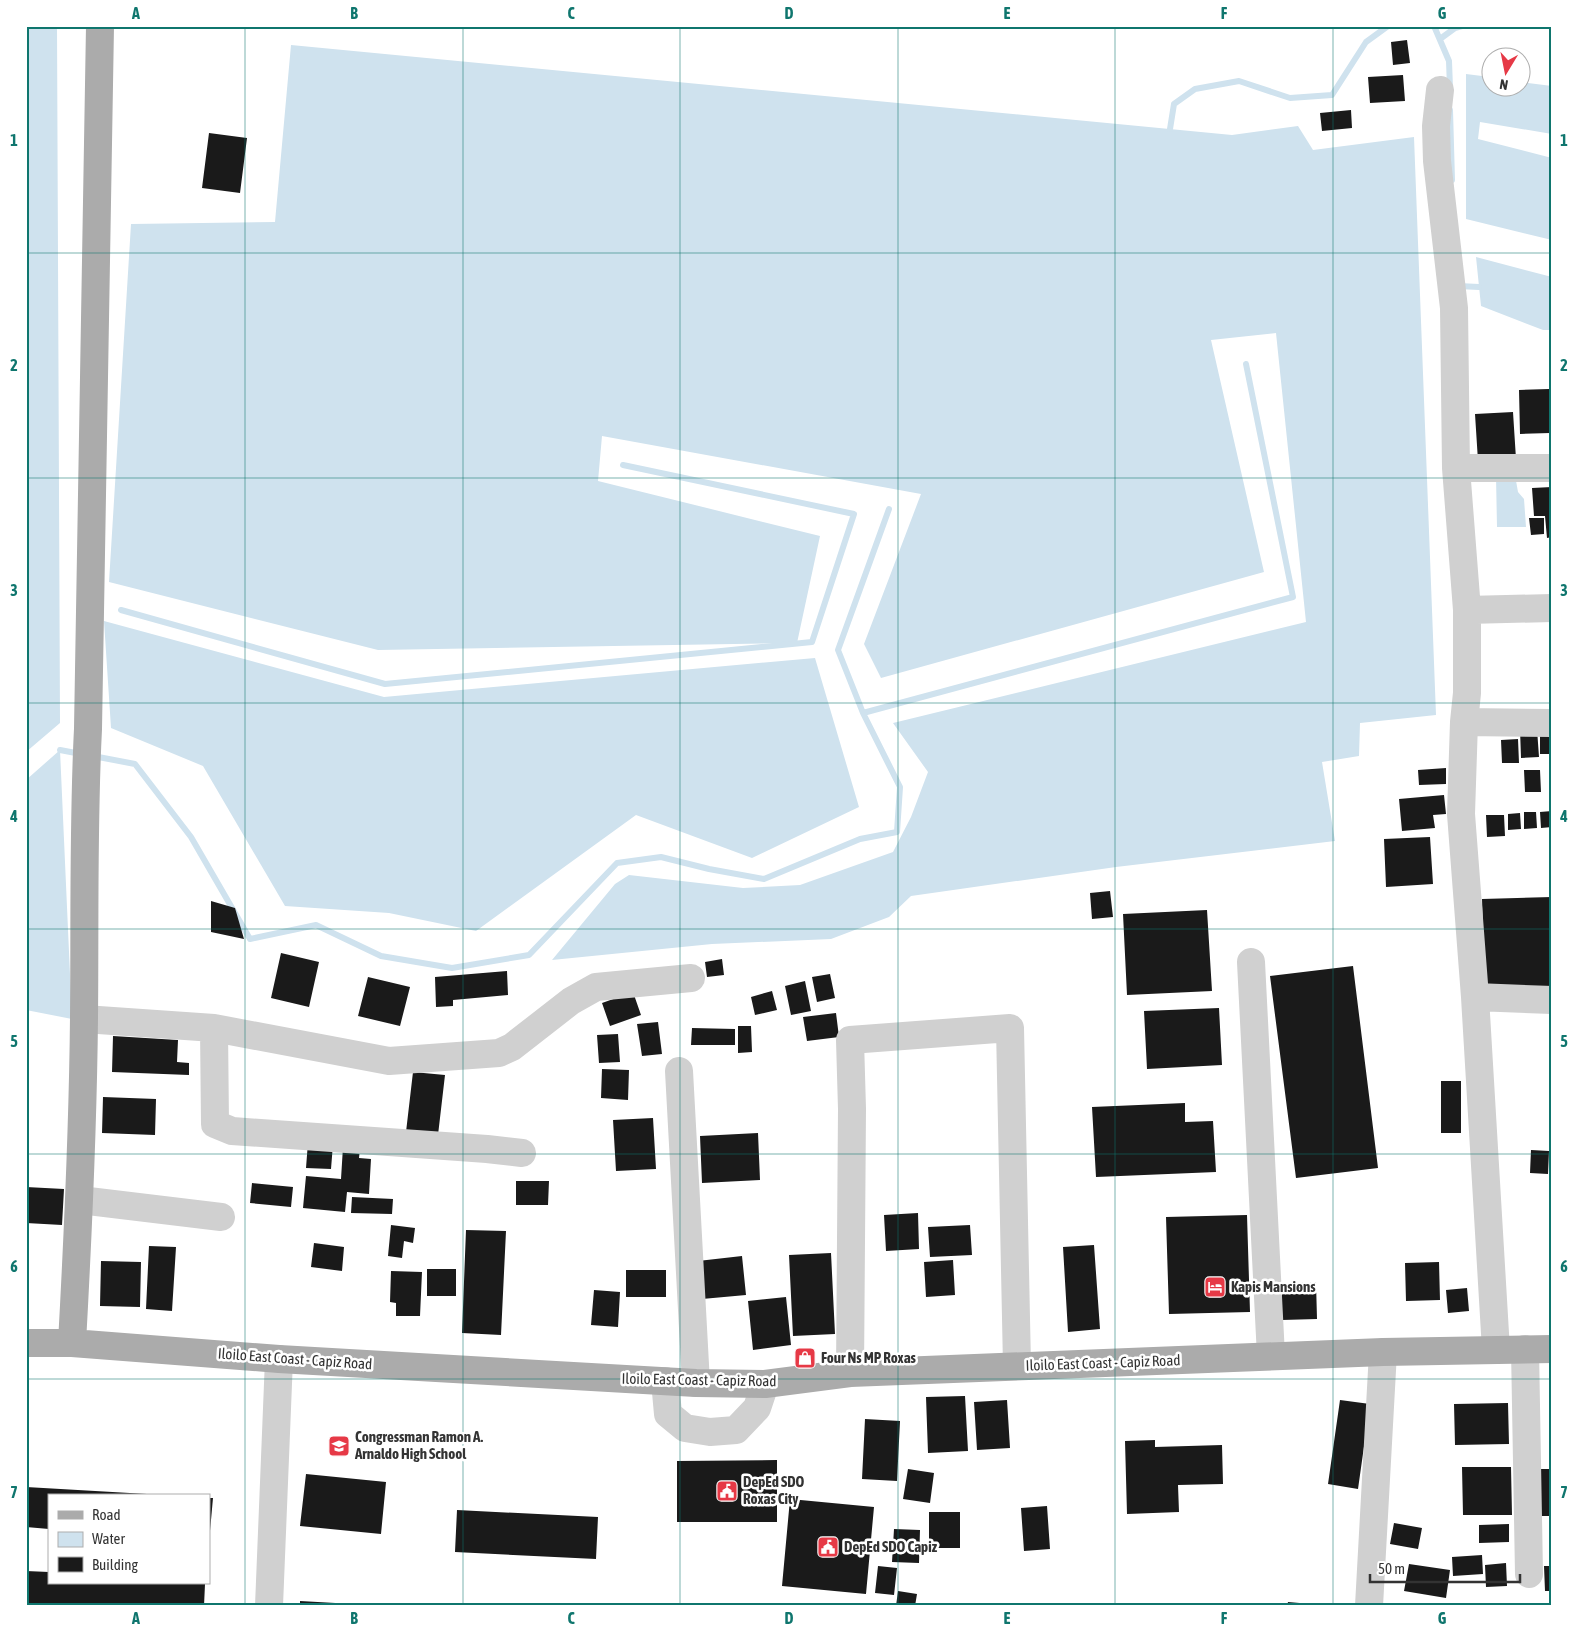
<svg xmlns="http://www.w3.org/2000/svg" width="1578" height="1632" viewBox="0 0 1578 1632" font-family="'Asap Condensed',sans-serif">
<style>
.water{fill:#cfe2ee}
.lines{fill:none;stroke-linecap:round;stroke-linejoin:round}
.stream{stroke:#cfe2ee;stroke-width:6}
.building{fill:#1a1a1a}
.minor{stroke:#d0d0d0;stroke-width:28}
.major{stroke:#ababab;stroke-width:28}
.grid{fill:none;stroke:#0f766e;stroke-width:1;stroke-opacity:0.55}
.labels{text-anchor:middle;stroke-width:5;stroke-linejoin:round;paint-order:stroke}
.poi-label{font-size:15px;font-weight:bold;fill:#333;stroke:#fff;text-anchor:start}
.street-label{font-size:15px;fill:#333;stroke:#fff}
.neatline{fill:none;stroke:#0f766e;stroke-width:2}
.grid-label{font-size:16px;text-anchor:middle;font-weight:bold;fill:#0f766e}
</style>
<rect width="100%" height="100%" fill="#fff"/>
<path class="water" d="M 26,26 L 57,26 L 60,723 L 26,752 Z
M 291,45 L 1232,135 L 1298,126 L 1313,150 L 1414,137 L 1436,715 L 1360,723 L 1359,756 L 1322,762 L 1335,841 L 1116,867 L 911,896 L 889,917 L 831,939 L 712,944 L 552,960 L 615,884 L 629,875 L 743,888 L 800,885 L 893,852 L 911,817 L 928,772 L 893,723 L 1306,622 L 1276,333 L 1211,340 L 1264,572 L 881,678 L 864,644 L 921,494 L 602,436 L 598,481 L 820,536 L 797,643 L 378,650 L 109,582 L 131,224 L 275,222 Z
M 1466,74 L 1490,77 L 1490,88 L 1520,88 L 1521,82 L 1552,86 L 1552,134 L 1480,122 L 1478,139 L 1552,158 L 1552,240 L 1466,219 Z
M 1476,257 L 1552,277 L 1552,330 L 1543,330 L 1481,306 Z
M 1515,475 L 1518,492 L 1524,499 L 1526,527 L 1497,527 L 1496,476 Z
M 104,621 L 384,697 L 815,658 L 859,807 L 752,858 L 636,815 L 476,931 L 389,913 L 285,906 L 203,766 L 111,728 Z
M 60,750 L 72,1019 L 26,1010 L 26,780 Z"/>
<g class="lines">
<path class="stream" d="M 1434,26 L 1449,61 L 1450,88
M 1440,39 L 1455,28 L 1462,26
M 1450,110 L 1452,180
M 1170,129 L 1174,104 L 1195,89 L 1239,81 L 1290,98 L 1332,95 L 1366,42 L 1388,26
M 1458,286 L 1479,287
M 121,610 L 385,684 L 812,642 L 854,514 L 623,465
M 863,713 L 838,650 L 889,509
M 60,750 L 81,754
M 93,756 L 135,764 L 191,837 L 250,939 L 316,925 L 381,956 L 452,968 L 529,955 L 617,863 L 661,857 L 709,869 L 764,879 L 860,839 L 897,832 L 900,787 L 863,713 L 1293,597 L 1246,364"/>
</g>
<path class="building" d="M 1407,40 L 1410,63 L 1393,65 L 1391,42 Z
M 1403,75 L 1405,101 L 1370,103 L 1368,77 Z
M 1351,110 L 1352,128 L 1322,131 L 1320,113 Z
M 209,133 L 247,138 L 240,193 L 202,188 Z
M 1549,389 L 1550,433 L 1520,434 L 1519,390 Z
M 1513,412 L 1516,459 L 1478,461 L 1475,414 Z
M 1552,487 L 1552,537 L 1547,538 L 1545,516 L 1534,516 L 1532,488 Z
M 1529,518 L 1544,518 L 1544,534 L 1531,535 Z
M 1520,729 L 1537,729 L 1539,757 L 1521,758 Z
M 1552,732 L 1552,754 L 1540,754 L 1540,733 Z
M 1518,739 L 1519,763 L 1502,763 L 1501,740 Z
M 1446,768 L 1446,784 L 1419,785 L 1418,770 Z
M 1524,770 L 1540,770 L 1541,792 L 1525,792 Z
M 1444,795 L 1446,814 L 1433,815 L 1435,828 L 1402,831 L 1399,799 Z
M 1552,811 L 1552,827 L 1541,828 L 1540,812 Z
M 1524,812 L 1536,812 L 1537,828 L 1524,829 Z
M 1520,813 L 1521,829 L 1508,830 L 1508,814 Z
M 1486,815 L 1504,815 L 1505,836 L 1487,837 Z
M 1430,837 L 1433,884 L 1386,887 L 1384,839 Z
M 1110,891 L 1113,917 L 1092,919 L 1090,893 Z
M 1552,897 L 1552,987 L 1485,989 L 1482,899 Z
M 211,901 L 235,908 L 244,939 L 211,932 Z
M 1207,910 L 1212,991 L 1127,995 L 1123,914 Z
M 281,953 L 319,962 L 309,1007 L 271,998 Z
M 722,959 L 724,975 L 707,977 L 705,962 Z
M 1353,966 L 1378,1168 L 1296,1178 L 1270,976 Z
M 507,971 L 508,995 L 453,1000 L 453,1006 L 436,1007 L 435,977 Z
M 830,974 L 835,998 L 817,1002 L 812,977 Z
M 368,977 L 410,987 L 400,1026 L 358,1016 Z
M 805,981 L 811,1011 L 791,1015 L 785,986 Z
M 772,991 L 777,1010 L 755,1015 L 751,997 Z
M 633,992 L 641,1015 L 610,1026 L 602,1003 Z
M 1219,1008 L 1222,1065 L 1147,1069 L 1144,1011 Z
M 836,1013 L 839,1037 L 807,1041 L 803,1017 Z
M 658,1022 L 662,1054 L 642,1056 L 637,1024 Z
M 738,1026 L 751,1026 L 752,1052 L 738,1053 Z
M 692,1028 L 735,1029 L 735,1045 L 691,1045 Z
M 618,1034 L 620,1062 L 599,1063 L 597,1035 Z
M 113,1036 L 178,1040 L 177,1062 L 189,1063 L 189,1075 L 112,1072 Z
M 602,1069 L 629,1070 L 628,1100 L 601,1098 Z
M 413,1072 L 445,1075 L 438,1135 L 406,1132 Z
M 1441,1081 L 1461,1081 L 1461,1133 L 1441,1133 Z
M 103,1097 L 156,1099 L 155,1135 L 102,1133 Z
M 1185,1103 L 1185,1122 L 1213,1121 L 1216,1172 L 1096,1177 L 1092,1107 Z
M 653,1118 L 656,1169 L 616,1171 L 613,1120 Z
M 758,1133 L 760,1180 L 702,1183 L 700,1136 Z
M 308,1142 L 333,1144 L 331,1169 L 306,1168 Z
M 343,1147 L 360,1148 L 359,1158 L 371,1159 L 369,1194 L 347,1192 L 345,1212 L 303,1208 L 306,1176 L 341,1179 Z
M 1531,1150 L 1549,1151 L 1548,1174 L 1530,1173 Z
M 516,1181 L 549,1181 L 548,1205 L 516,1205 Z
M 252,1183 L 293,1187 L 291,1207 L 250,1203 Z
M 26,1187 L 64,1189 L 62,1225 L 26,1223 Z
M 352,1197 L 393,1199 L 392,1214 L 351,1213 Z
M 918,1213 L 919,1249 L 886,1251 L 884,1215 Z
M 1247,1215 L 1250,1312 L 1169,1314 L 1166,1217 Z
M 391,1225 L 415,1228 L 413,1243 L 404,1241 L 402,1258 L 388,1256 Z
M 970,1225 L 972,1255 L 930,1257 L 928,1227 Z
M 466,1230 L 506,1231 L 501,1335 L 462,1333 Z
M 314,1243 L 344,1247 L 342,1271 L 311,1267 Z
M 1094,1245 L 1100,1329 L 1068,1332 L 1063,1247 Z
M 149,1246 L 176,1247 L 172,1311 L 146,1309 Z
M 831,1253 L 835,1334 L 793,1336 L 789,1255 Z
M 742,1256 L 746,1295 L 702,1299 L 698,1261 Z
M 953,1260 L 955,1295 L 926,1297 L 924,1262 Z
M 101,1261 L 141,1262 L 140,1307 L 100,1306 Z
M 1439,1262 L 1440,1300 L 1406,1301 L 1405,1263 Z
M 427,1269 L 456,1269 L 456,1296 L 427,1296 Z
M 626,1270 L 666,1270 L 666,1297 L 626,1297 Z
M 391,1271 L 422,1272 L 420,1316 L 396,1316 L 396,1303 L 390,1302 Z
M 1316,1282 L 1317,1319 L 1282,1320 L 1282,1283 Z
M 1467,1288 L 1469,1311 L 1448,1313 L 1446,1290 Z
M 594,1290 L 620,1292 L 618,1327 L 591,1325 Z
M 786,1297 L 791,1345 L 753,1350 L 748,1301 Z
M 965,1396 L 968,1451 L 928,1453 L 926,1397 Z
M 1007,1400 L 1010,1448 L 977,1450 L 974,1402 Z
M 1340,1400 L 1370,1404 L 1358,1489 L 1328,1484 Z
M 1508,1403 L 1509,1444 L 1455,1445 L 1454,1404 Z
M 865,1419 L 900,1421 L 897,1481 L 862,1479 Z
M 1155,1440 L 1155,1447 L 1222,1445 L 1223,1484 L 1178,1485 L 1179,1512 L 1127,1514 L 1125,1441 Z
M 777,1460 L 777,1522 L 677,1522 L 677,1461 Z
M 1462,1467 L 1511,1467 L 1512,1515 L 1463,1515 Z
M 908,1469 L 934,1473 L 930,1503 L 903,1499 Z
M 1537,1469 L 1552,1469 L 1552,1516 L 1538,1516 Z
M 306,1474 L 386,1482 L 381,1534 L 300,1526 Z
M 26,1487 L 147,1494 L 147,1496 L 49,1496 L 49,1529 L 26,1527 Z
M 209,1498 L 213,1498 L 210,1531 L 209,1531 Z
M 790,1499 L 874,1507 L 866,1594 L 782,1586 Z
M 1047,1506 L 1050,1549 L 1024,1551 L 1021,1508 Z
M 457,1510 L 598,1517 L 596,1559 L 455,1552 Z
M 929,1512 L 960,1512 L 960,1548 L 929,1548 Z
M 1394,1523 L 1422,1528 L 1418,1549 L 1390,1544 Z
M 1509,1524 L 1509,1542 L 1479,1543 L 1479,1525 Z
M 894,1529 L 920,1530 L 919,1563 L 892,1562 Z
M 1482,1555 L 1483,1574 L 1453,1576 L 1452,1557 Z
M 1506,1563 L 1507,1586 L 1486,1587 L 1485,1565 Z
M 1409,1564 L 1450,1570 L 1446,1598 L 1404,1591 Z
M 878,1566 L 897,1568 L 894,1595 L 875,1593 Z
M 1544,1566 L 1552,1566 L 1552,1591 L 1545,1591 Z
M 26,1571 L 49,1572 L 49,1583 L 205,1584 L 204,1606 L 26,1606 Z
M 898,1591 L 917,1594 L 915,1606 L 896,1606 Z
M 300,1601 L 353,1604 L 353,1606 L 300,1606 Z
M 1288,1602 L 1311,1604 L 1311,1606 L 1287,1606 Z"/>
<g class="lines">
<path class="minor" d="M 1440,90 L 1436,126 L 1437,161 L 1454,308 L 1456,468 L 1467,610 L 1467,693 L 1464,722 L 1461,814 L 1475,997 L 1496,1350
M 1456,468 L 1552,468
M 1467,610 L 1552,608
M 1464,722 L 1552,723
M 1251,962 L 1271,1356
M 1475,997 L 1552,1000
M 84,1019 L 214,1028 L 389,1061 L 499,1053 L 512,1047 L 571,1001 L 596,987 L 691,978
M 214,1028 L 215,1124 L 232,1131 L 487,1149 L 522,1153
M 679,1071 L 696,1383
M 80,1200 L 221,1217
M 1525,1349 L 1529,1574
M 850,1373 L 852,1109 L 850,1040 L 1010,1028 L 1017,1366
M 665,1381 L 668,1414 L 685,1428 L 710,1432 L 736,1430 L 757,1408 L 765,1384
M 269,1606 L 279,1359
M 1369,1606 L 1383,1352"/>
<path class="major" d="M 26,1343 L 72,1343 L 279,1359 L 696,1383 L 765,1384 L 850,1373 L 1383,1352 L 1552,1349
M 72,1343 C 78,1234 83,1126 84,1017 C 85,921 83,825 88,729 L 100,26"/>
</g>
<path class="grid" d="M 245,26 L 245,1606M 463,26 L 463,1606M 680,26 L 680,1606M 898,26 L 898,1606M 1115,26 L 1115,1606M 1333,26 L 1333,1606M 26,253 L 1552,253M 26,478 L 1552,478M 26,703 L 1552,703M 26,929 L 1552,929M 26,1154 L 1552,1154M 26,1379 L 1552,1379"/>
<defs>
<g id="hotel-square" transform="scale(1.125)"><rect x="-9" y="-9" width="18" height="18" rx="4" fill="#e63946" stroke="#fff"/><path d="M-6-4.5h1.5V1H6V5H4.5V3h-9V5H-6ZM-4 0a1.8 1.8 0 1 1 3.6 0ZM.5 0V-2.5h3Q6-2.5 6 0Z" fill="#fff"/></g>
<g id="shop-square" transform="scale(1.125)"><rect x="-9" y="-9" width="18" height="18" rx="4" fill="#e63946" stroke="#fff"/><path d="M-5-2.5h2.3a2.7 3.5 0 0 1 5.4 0H5L5.5 6h-11ZM-1.5-2.5h3a1.5 2.3 0 0 0-3 0Z" fill="#fff"/></g>
<g id="school-square" transform="scale(1.125)"><rect x="-9" y="-9" width="18" height="18" rx="4" fill="#e63946" stroke="#fff"/><path d="M0-5L7-2L0 1L-7-2ZM-4 1L0 2.5L4 1V4Q0 6-4 4Z" fill="#fff"/></g>
<g id="civic-square" transform="scale(1.125)"><rect x="-9" y="-9" width="18" height="18" rx="4" fill="#e63946" stroke="#fff"/><path d="M-.6-6.5H3V-4.5H.6V-3L4-1V1h2V6H-6V1h2V-1L-.6-3ZM-1.2 2.5V6h2.4V2.5Z" fill="#fff"/></g>
</defs>
<g fill-rule="evenodd">
<use href="#hotel-square" x="1215" y="1287"/>
<use href="#shop-square" x="805" y="1358"/>
<use href="#school-square" x="339" y="1446"/>
<use href="#civic-square" x="727" y="1491"/>
<use href="#civic-square" x="828" y="1547"/>
</g>
<g class="labels">
<g class="poi-label">
<text x="1231" y="1292">Kapis Mansions</text>
<text x="821" y="1363">Four Ns MP Roxas</text>
<text x="355" y="1442">Congressman Ramon A.<tspan x="355" dy="17">Arnaldo High School</tspan></text>
<text x="743" y="1487">DepEd SDO<tspan x="743" dy="17">Roxas City</tspan></text>
<text x="844" y="1552">DepEd SDO Capiz</text>
</g>
<g class="street-label">
<text transform="translate(295 1359) rotate(4)" y="5">Iloilo East Coast - Capiz Road</text>
<text transform="translate(1103 1363) rotate(-2)" y="5">Iloilo East Coast - Capiz Road</text>
<text transform="translate(699 1380) rotate(1)" y="5">Iloilo East Coast - Capiz Road</text>
</g>
</g>
<rect width="1578" height="1632" fill="none" stroke="#ffffff" stroke-width="55"/>
<rect x="48" y="1494" width="162" height="90" fill="#ffffff" stroke="#adadad"/>
<rect x="58" y="1511" width="25" height="8" fill="#ababab" stroke="#adadad"/>
<text x="92" y="1520" font-size="15" fill="#333333">Road</text>
<rect x="58" y="1532" width="25" height="15" fill="#cfe2ee" stroke="#adadad"/>
<text x="92" y="1544" font-size="15" fill="#333333">Water</text>
<rect x="58" y="1557" width="25" height="15" fill="#1a1a1a" stroke="#adadad"/>
<text x="92" y="1570" font-size="15" fill="#333333">Building</text>
<g transform="translate(1506 72) rotate(190)"><circle r="24" fill="#ffffff" stroke="#adadad"/>
<path d="M0-4L9 19L0 12L-9 19Z" fill="#e63946"/>
<text y="-8" font-size="14" font-weight="bold" text-anchor="middle" fill="#333333">N</text>
</g>
<path d="M1370 1574v8h150v-8" fill="none" stroke="#333333" stroke-width="2.5"/>
<text x="1378" y="1574" font-size="15" fill="#333333" stroke="#ffffff" stroke-width="4" paint-order="stroke">50 m</text>
<rect x="28" y="28" width="1522" height="1576" class="neatline"/>
<g class="grid-label">
<text x="136" y="19">A</text>
<text x="354" y="19">B</text>
<text x="571" y="19">C</text>
<text x="789" y="19">D</text>
<text x="1007" y="19">E</text>
<text x="1224" y="19">F</text>
<text x="1442" y="19">G</text>
<text x="14" y="146">1</text>
<text x="1564" y="146">1</text>
<text x="14" y="371">2</text>
<text x="1564" y="371">2</text>
<text x="14" y="596">3</text>
<text x="1564" y="596">3</text>
<text x="14" y="822">4</text>
<text x="1564" y="822">4</text>
<text x="14" y="1047">5</text>
<text x="1564" y="1047">5</text>
<text x="14" y="1272">6</text>
<text x="1564" y="1272">6</text>
<text x="14" y="1498">7</text>
<text x="1564" y="1498">7</text>
<text x="136" y="1624">A</text>
<text x="354" y="1624">B</text>
<text x="571" y="1624">C</text>
<text x="789" y="1624">D</text>
<text x="1007" y="1624">E</text>
<text x="1224" y="1624">F</text>
<text x="1442" y="1624">G</text>
</g>
</svg>
